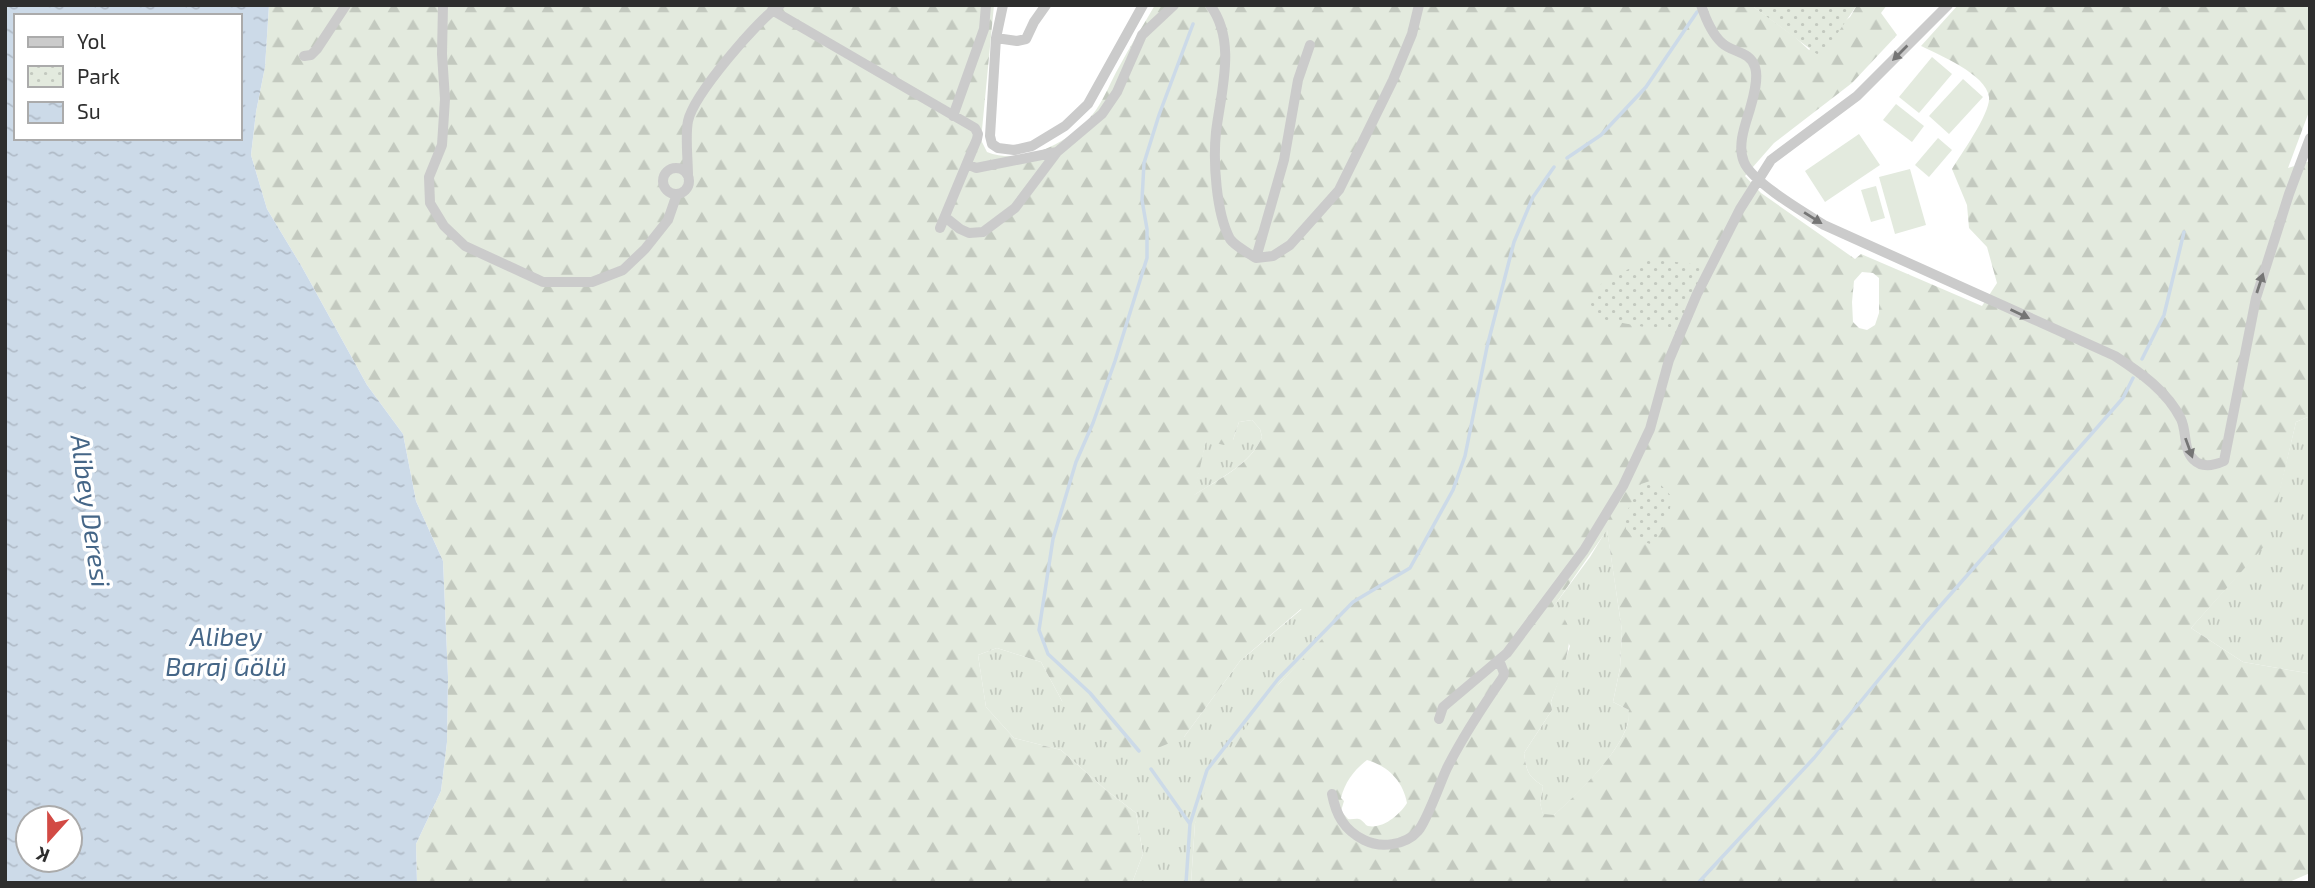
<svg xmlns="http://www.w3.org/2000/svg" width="2315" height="888" viewBox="0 0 2315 888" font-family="'Exo 2',sans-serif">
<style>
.grass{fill:url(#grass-tufts)}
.forest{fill:url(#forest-firs);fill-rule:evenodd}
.park{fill:url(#park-dots)}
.pitch{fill:#e3eade}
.water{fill:url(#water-ripples);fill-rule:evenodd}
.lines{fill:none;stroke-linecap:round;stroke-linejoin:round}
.stream{stroke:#ccdae8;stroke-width:3.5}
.minor{stroke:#cbcbcb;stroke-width:10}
.oneway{fill:#757575}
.labels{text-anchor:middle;stroke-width:7;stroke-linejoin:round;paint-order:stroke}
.water-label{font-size:26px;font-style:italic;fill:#456687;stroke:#fff}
</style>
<defs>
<pattern id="grass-tufts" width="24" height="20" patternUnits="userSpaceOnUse" patternTransform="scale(1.75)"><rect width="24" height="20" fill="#e3eade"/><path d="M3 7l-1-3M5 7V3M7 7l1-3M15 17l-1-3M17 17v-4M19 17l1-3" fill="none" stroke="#c3c9bf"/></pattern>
<pattern id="forest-firs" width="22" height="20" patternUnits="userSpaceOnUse" patternTransform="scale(1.75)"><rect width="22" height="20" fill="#e3eade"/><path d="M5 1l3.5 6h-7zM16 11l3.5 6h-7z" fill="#c3c9bf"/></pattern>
<pattern id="park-dots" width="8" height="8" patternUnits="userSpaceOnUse" patternTransform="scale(1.75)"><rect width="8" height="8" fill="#e3eade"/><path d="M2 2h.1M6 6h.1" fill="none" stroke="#c3c9bf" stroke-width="1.8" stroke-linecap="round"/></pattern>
<pattern id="water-ripples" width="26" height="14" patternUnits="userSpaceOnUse" patternTransform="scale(1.75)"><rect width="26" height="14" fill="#ccdae8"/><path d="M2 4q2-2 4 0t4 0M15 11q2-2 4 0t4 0" fill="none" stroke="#b0bbc7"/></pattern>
</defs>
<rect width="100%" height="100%" fill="#fff"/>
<path class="grass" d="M 2310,416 L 2310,677 L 2307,673 L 2243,662 L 2191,628 L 2267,542 L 2296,422 Z
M 1252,420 L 1260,429 L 1262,437 C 1250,465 1218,479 1193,496 L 1206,440 L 1233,440 L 1239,422 Z
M 1607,529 L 1622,631 L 1620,668 L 1613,702 L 1629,710 C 1629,715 1629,721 1627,726 C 1616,757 1578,794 1554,815 L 1543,815 L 1540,803 L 1543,786 C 1527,775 1527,772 1524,753 L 1552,710 L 1551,702 L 1570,646 L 1551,610 L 1590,557 Z
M 1302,609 L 1325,637 L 1279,684 L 1195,823 L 1191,883 L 1132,883 L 1143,854 L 1136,813 L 1106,790 L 1061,750 L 1014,738 L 986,707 L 978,655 L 997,648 L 1041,662 L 1062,701 L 1184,737 L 1240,661 Z"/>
<path class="forest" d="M 269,5 L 994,5 L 981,140 L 987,152 C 1024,167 1074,141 1096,110 C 1105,97 1111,81 1119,67 C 1130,46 1143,26 1155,5 L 1751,5 L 1795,37 L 1809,50 L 1850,17 L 1857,5 L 1887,5 L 1881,13 L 1897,35 L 1852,83 L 1774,143 L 1745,176 L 1761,193 L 1855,259 L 1861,254 L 1982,306 L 1997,283 L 1987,247 L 1969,228 L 1967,205 L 1952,169 C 1961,154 1991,113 1989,97 C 1986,74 1939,55 1921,46 L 1958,5 L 2310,5 L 2310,109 L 2288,168 L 2310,161 L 2310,416 L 2296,422 L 2268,542 L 2191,628 L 2243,662 L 2307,673 L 2310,677 L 2310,873 L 2287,883 L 1191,883 L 1195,823 L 1212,772 L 1279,684 L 1324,637 L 1301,609 L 1240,661 L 1184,737 L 1129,760 L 1062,701 L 1041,662 L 997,648 L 978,655 L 986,707 L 1014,738 L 1061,750 L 1106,790 L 1136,813 L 1143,854 L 1132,883 L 417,883 L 416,844 L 441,791 L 447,742 L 448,677 L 443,561 L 416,501 L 403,434 L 367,385 L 302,267 L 267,209 L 251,155 L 256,112 L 265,67 ZM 1862,272 L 1873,273 L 1879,278 L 1879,313 L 1875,325 L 1867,330 L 1859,328 L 1853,322 L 1852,302 L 1854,281 ZM 1252,420 L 1260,429 L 1262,437 C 1250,465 1219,479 1194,495 L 1206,441 L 1224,445 L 1233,440 L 1239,422 ZM 1607,530 L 1622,631 L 1620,668 L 1613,702 L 1629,710 C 1628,715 1629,722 1627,726 C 1616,757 1578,793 1554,815 L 1543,814 L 1540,803 L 1543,786 C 1527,775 1527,772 1524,753 L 1552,710 L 1551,702 C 1558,682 1578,638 1565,620 C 1563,616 1555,612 1552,609 ZM 1367,760 C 1388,766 1403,781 1407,803 C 1400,814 1384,829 1368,826 C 1365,825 1363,820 1359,819 C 1355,818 1352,820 1348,819 L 1341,811 L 1344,801 L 1341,798 C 1345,782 1354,770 1367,760 Z"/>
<path class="park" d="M 1751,5 L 1857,5 L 1821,57 Z
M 1646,261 C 1666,261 1686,261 1706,268 L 1676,333 L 1596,318 L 1590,302 L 1603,281 Z
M 1650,481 L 1660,484 L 1672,497 C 1670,512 1664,536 1650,544 L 1633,537 L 1626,529 L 1625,515 L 1641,484 Z"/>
<path class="pitch" d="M 1932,57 L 1952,74 L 1919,113 L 1899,97 Z
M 1963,79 L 1983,97 L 1949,134 L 1929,116 Z
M 1896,104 L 1924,126 L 1912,142 L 1883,120 Z
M 1859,134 L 1880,165 L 1825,202 L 1805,171 Z
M 1938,138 L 1952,150 L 1929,177 L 1915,165 Z
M 1910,169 L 1926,225 L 1895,234 L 1879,177 Z
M 1876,186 L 1885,218 L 1871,222 L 1861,190 Z"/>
<path class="water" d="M 5,5 L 269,5 L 265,67 L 256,112 L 251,155 L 267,209 L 302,267 L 367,385 L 403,434 L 416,501 L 443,561 L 448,677 L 447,742 L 441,791 L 416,844 L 417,883 L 5,883 ZM 16,16 L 240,16 L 240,138 L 16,138 ZM 28,818 L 70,818 L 70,860 L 28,860 Z"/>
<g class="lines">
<path class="stream" d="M 1567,158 L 1601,135 L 1646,87 L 1697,12
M 2142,359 L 2164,315 L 2184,232
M 1139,751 L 1090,693 L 1048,654 L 1039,630 L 1053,539 L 1076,462 L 1093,423 L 1115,361 L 1147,258 L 1147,229 L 1142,200 L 1144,163 L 1159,115 L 1193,24
M 1151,769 L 1190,824
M 1186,883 L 1190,824 L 1207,770 L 1278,679 L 1353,602 L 1410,568 L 1453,490 L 1465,456 L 1487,347 L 1514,242 L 1533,197 L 1554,167
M 1698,883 L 1814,758 L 1927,621 L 2123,398 L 2133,378"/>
<path class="minor" d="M 443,5 L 442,54 L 445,99 L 442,145 L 429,177 L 430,203 L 444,226 L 465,246 L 543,282 L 592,282 L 623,270 L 645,249 L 668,220 L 677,194
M 1003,5 L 996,38 L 990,136 L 992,144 L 998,148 L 1014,150 L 1032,146 L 1065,126 L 1088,104 L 1143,5
M 1210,5 C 1237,41 1221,91 1216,132 C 1213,161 1216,213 1230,239 C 1235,246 1248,253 1256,258 L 1273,256 L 1290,245 L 1339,190 L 1393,80 L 1412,34 L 1419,5
M 1701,5 C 1705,17 1712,34 1722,43 C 1733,53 1750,51 1755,67 C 1759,79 1753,98 1750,109 C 1745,125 1737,146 1744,162 C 1752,182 1805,213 1824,225 L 2115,356 C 2141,373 2167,391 2181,419 C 2187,432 2183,450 2194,460 C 2203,469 2215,465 2224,461 L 2256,298 L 2289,194 L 2310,138
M 772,10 L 975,128 L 978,134 L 977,139 L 940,228
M 996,38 L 1017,41 L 1026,39 L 1034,22 L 1046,5
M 304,56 L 311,55 L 317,49 L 346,5
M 953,116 L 984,29 L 986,5
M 967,164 L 976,168 L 1057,152
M663 181a13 13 0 1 1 26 0a13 13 0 1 1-26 0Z
M 688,176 C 688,160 685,136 688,121 C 694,94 757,21 780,5
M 945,217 L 960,229 L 969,233 L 983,232 L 1015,208 L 1057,152 L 1102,114 L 1117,92 L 1142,35 L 1174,5
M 1256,258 L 1284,160 L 1298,80 L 1310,45
M 1439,719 L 1443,707 L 1507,653 L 1584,550 L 1623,486 L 1650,429 L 1669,360 L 1697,294 L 1740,209 L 1771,160 L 1857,96 L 1948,5
M 1332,794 C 1336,815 1344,830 1364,840 C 1380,848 1405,846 1418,831 C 1427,821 1440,783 1447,768 C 1463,736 1483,706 1503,677 L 1504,673 L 1499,660"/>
</g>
<defs><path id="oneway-solid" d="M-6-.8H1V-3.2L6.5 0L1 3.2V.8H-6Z" transform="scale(1.75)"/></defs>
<g class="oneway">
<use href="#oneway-solid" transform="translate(1900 53) rotate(135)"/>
<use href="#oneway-solid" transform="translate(1813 218) rotate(32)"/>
<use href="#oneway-solid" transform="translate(2260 283) rotate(-72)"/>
<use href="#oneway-solid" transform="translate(2020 314) rotate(25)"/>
<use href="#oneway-solid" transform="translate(2189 448) rotate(70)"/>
</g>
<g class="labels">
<g class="water-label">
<text transform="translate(90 511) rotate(82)" y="9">Alibey Deresi</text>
<text x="226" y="646">Alibey<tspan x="226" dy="30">Baraj Gölü</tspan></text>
</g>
</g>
<rect width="2315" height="888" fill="none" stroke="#2e2e2e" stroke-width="14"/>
<rect x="14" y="14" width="228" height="126" fill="#ffffff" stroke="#ababab" stroke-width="2"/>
<rect x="28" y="37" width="35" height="10" fill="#cbcbcb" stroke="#ababab" stroke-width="2"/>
<text x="77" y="49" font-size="21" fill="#2e2e2e">Yol</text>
<rect x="28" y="66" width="35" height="21" fill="url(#park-dots)" stroke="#ababab" stroke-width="2"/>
<text x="77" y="84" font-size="21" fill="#2e2e2e">Park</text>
<rect x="28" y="102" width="35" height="21" fill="url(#water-ripples)" stroke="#ababab" stroke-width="2"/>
<text x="77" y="119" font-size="21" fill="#2e2e2e">Su</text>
<g transform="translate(49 839) rotate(201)"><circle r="33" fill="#ffffff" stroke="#ababab" stroke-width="2"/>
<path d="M0-5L12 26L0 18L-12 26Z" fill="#d24a44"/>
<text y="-10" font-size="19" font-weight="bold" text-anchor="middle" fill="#2e2e2e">K</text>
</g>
</svg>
